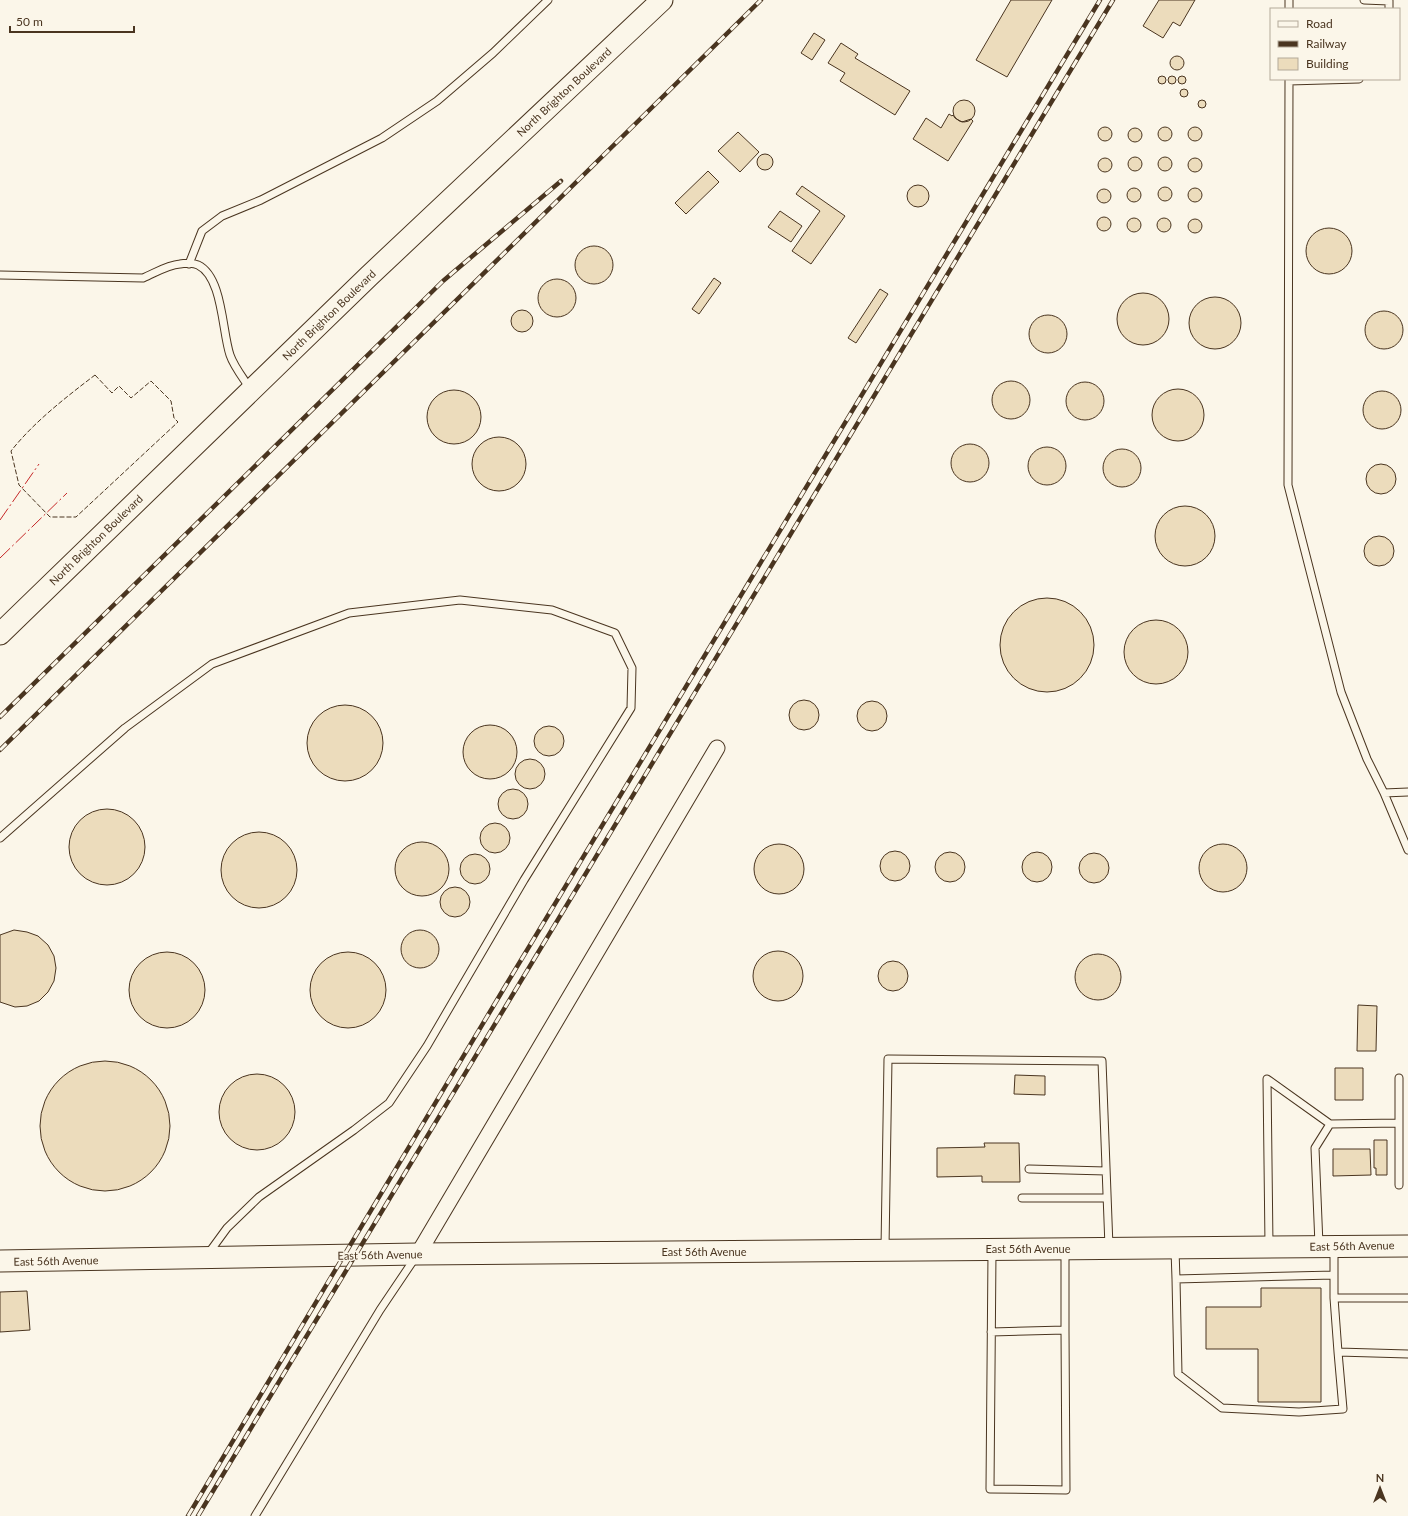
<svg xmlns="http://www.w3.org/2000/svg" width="1408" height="1516" viewBox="0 0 1408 1516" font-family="Lato,sans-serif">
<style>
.building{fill:#ecdcbc;stroke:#4a3520}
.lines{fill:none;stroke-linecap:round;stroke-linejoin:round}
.service-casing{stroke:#4a3520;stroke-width:9}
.minor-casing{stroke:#4a3520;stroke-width:17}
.secondary-casing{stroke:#4a3520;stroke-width:23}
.service{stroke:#fbf6e9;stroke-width:7}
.minor{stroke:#fbf6e9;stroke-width:15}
.secondary{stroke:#fbf6e9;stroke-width:21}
.rail-casing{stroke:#4a3520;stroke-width:4.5}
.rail{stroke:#fbf6e9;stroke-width:3;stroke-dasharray:9;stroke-linecap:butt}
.fence{stroke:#4a3520;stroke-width:1;stroke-dasharray:5 2;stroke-linecap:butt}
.power{stroke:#c62828;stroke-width:1;stroke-dasharray:14 3 2 3;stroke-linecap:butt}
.labels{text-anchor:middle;stroke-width:3;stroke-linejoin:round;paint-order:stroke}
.street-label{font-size:11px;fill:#4a3520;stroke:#fbf6e9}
</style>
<rect width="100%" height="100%" fill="#fbf6e9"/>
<path class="building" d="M 1011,0 L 1052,0 L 1007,77 L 976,60 Z
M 1159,0 L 1195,0 L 1180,26 L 1173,22 L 1163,38 L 1143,26 Z
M 814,33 L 825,40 L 812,60 L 801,53 Z
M 841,43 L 858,54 L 855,58 L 910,91 L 895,115 L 840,81 L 845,73 L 828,63 Z
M1170 63a7 7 0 1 1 14 0a7 7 0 1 1-14 0Z
M1158 80a4 4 0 1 1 8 0a4 4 0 1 1-8 0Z
M1178 80a4 4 0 1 1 8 0a4 4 0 1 1-8 0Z
M1168 80a4 4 0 1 1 8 0a4 4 0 1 1-8 0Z
M1180 93a4 4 0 1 1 8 0a4 4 0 1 1-8 0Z
M953 111a11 11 0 1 1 22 0a11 11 0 1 1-22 0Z
M1198 104a4 4 0 1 1 8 0a4 4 0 1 1-8 0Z
M 949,114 L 952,116 L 953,115 L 955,118 L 962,122 L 971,119 L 973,121 L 948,161 L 913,139 L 926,118 L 941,128 Z
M1158 134a7 7 0 1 1 14 0a7 7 0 1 1-14 0Z
M1188 134a7 7 0 1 1 14 0a7 7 0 1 1-14 0Z
M1098 134a7 7 0 1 1 14 0a7 7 0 1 1-14 0Z
M1128 135a7 7 0 1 1 14 0a7 7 0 1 1-14 0Z
M 738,132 L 759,152 L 740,172 L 718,151 Z
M757 162a8 8 0 1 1 16 0a8 8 0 1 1-16 0Z
M1128 164a7 7 0 1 1 14 0a7 7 0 1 1-14 0Z
M1158 164a7 7 0 1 1 14 0a7 7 0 1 1-14 0Z
M1188 165a7 7 0 1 1 14 0a7 7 0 1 1-14 0Z
M1098 165a7 7 0 1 1 14 0a7 7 0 1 1-14 0Z
M 708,171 L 719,182 L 686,214 L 675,203 Z
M907 196a11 11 0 1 1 22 0a11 11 0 1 1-22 0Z
M 802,186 L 845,216 L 811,264 L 792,251 L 820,211 L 796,194 Z
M1158 194a7 7 0 1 1 14 0a7 7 0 1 1-14 0Z
M1127 195a7 7 0 1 1 14 0a7 7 0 1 1-14 0Z
M1188 195a7 7 0 1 1 14 0a7 7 0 1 1-14 0Z
M1097 196a7 7 0 1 1 14 0a7 7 0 1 1-14 0Z
M 780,211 L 802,226 L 791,242 L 768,227 Z
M1097 224a7 7 0 1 1 14 0a7 7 0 1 1-14 0Z
M1127 225a7 7 0 1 1 14 0a7 7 0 1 1-14 0Z
M1157 225a7 7 0 1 1 14 0a7 7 0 1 1-14 0Z
M1188 226a7 7 0 1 1 14 0a7 7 0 1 1-14 0Z
M1306 251a23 23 0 1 1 46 0a23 23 0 1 1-46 0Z
M575 265a19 19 0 1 1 38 0a19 19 0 1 1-38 0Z
M 714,278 L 721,283 L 699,314 L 692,309 Z
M538 298a19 19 0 1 1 38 0a19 19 0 1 1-38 0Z
M 880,289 L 888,294 L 856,343 L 848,338 Z
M1117 319a26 26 0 1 1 52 0a26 26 0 1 1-52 0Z
M1189 323a26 26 0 1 1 52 0a26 26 0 1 1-52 0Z
M511 321a11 11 0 1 1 22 0a11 11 0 1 1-22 0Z
M1365 330a19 19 0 1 1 38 0a19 19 0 1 1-38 0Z
M1029 334a19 19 0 1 1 38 0a19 19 0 1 1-38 0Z
M992 400a19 19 0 1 1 38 0a19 19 0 1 1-38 0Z
M1066 401a19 19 0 1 1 38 0a19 19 0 1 1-38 0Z
M1152 415a26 26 0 1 1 52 0a26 26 0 1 1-52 0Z
M427 417a27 27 0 1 1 54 0a27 27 0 1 1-54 0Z
M1363 410a19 19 0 1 1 38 0a19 19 0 1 1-38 0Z
M472 464a27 27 0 1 1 54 0a27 27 0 1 1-54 0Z
M951 463a19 19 0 1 1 38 0a19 19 0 1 1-38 0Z
M1028 466a19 19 0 1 1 38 0a19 19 0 1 1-38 0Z
M1103 468a19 19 0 1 1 38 0a19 19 0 1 1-38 0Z
M1366 479a15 15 0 1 1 30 0a15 15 0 1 1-30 0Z
M1155 536a30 30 0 1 1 60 0a30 30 0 1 1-60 0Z
M1364 551a15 15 0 1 1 30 0a15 15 0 1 1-30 0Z
M1000 645a47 47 0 1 1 94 0a47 47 0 1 1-94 0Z
M1124 652a32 32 0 1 1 64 0a32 32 0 1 1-64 0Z
M789 715a15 15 0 1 1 30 0a15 15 0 1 1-30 0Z
M857 716a15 15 0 1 1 30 0a15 15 0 1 1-30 0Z
M307 743a38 38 0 1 1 76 0a38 38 0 1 1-76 0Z
M463 752a27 27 0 1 1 54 0a27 27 0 1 1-54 0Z
M534 741a15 15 0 1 1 30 0a15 15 0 1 1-30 0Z
M515 774a15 15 0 1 1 30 0a15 15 0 1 1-30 0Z
M498 804a15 15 0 1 1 30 0a15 15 0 1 1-30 0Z
M69 847a38 38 0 1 1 76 0a38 38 0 1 1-76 0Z
M480 838a15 15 0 1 1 30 0a15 15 0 1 1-30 0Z
M221 870a38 38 0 1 1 76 0a38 38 0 1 1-76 0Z
M395 869a27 27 0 1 1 54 0a27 27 0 1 1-54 0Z
M754 869a25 25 0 1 1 50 0a25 25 0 1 1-50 0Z
M1199 868a24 24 0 1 1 48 0a24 24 0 1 1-48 0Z
M880 866a15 15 0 1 1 30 0a15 15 0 1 1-30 0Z
M935 867a15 15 0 1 1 30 0a15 15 0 1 1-30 0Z
M1022 867a15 15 0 1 1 30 0a15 15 0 1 1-30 0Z
M1079 868a15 15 0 1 1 30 0a15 15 0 1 1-30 0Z
M460 869a15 15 0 1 1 30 0a15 15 0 1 1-30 0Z
M440 902a15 15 0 1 1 30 0a15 15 0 1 1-30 0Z
M 14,930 L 27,932 L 38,936 L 48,945 L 54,956 L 56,968 L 54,981 L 48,992 L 39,1001 L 27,1006 L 15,1007 L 0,1002 L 0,935 Z
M401 949a19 19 0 1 1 38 0a19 19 0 1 1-38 0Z
M753 976a25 25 0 1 1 50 0a25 25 0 1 1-50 0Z
M310 990a38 38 0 1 1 76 0a38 38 0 1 1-76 0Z
M129 990a38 38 0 1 1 76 0a38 38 0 1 1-76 0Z
M1075 977a23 23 0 1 1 46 0a23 23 0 1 1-46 0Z
M878 976a15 15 0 1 1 30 0a15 15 0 1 1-30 0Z
M 1358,1005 L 1377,1006 L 1376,1051 L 1357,1051 Z
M40 1126a65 65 0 1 1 130 0a65 65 0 1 1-130 0Z
M 1335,1068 L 1363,1068 L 1363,1100 L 1335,1100 Z
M219 1112a38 38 0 1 1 76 0a38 38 0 1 1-76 0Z
M 1015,1075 L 1045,1076 L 1045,1095 L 1014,1094 Z
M 1374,1140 L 1387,1140 L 1387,1175 L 1376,1175 L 1376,1168 L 1374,1168 Z
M 984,1143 L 1019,1143 L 1020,1182 L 982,1182 L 982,1176 L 937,1177 L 937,1148 L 985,1147 Z
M 1333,1149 L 1370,1149 L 1371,1175 L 1333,1176 Z
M 1261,1288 L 1321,1288 L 1321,1402 L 1258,1402 L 1258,1349 L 1206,1349 L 1206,1307 L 1261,1307 Z
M 27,1291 L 30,1330 L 0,1332 L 0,1292 Z"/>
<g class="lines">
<g class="service-casing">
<path id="service" d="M 1364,0 L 1389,1 L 1389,9
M 1289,9 L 1289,0
M 1289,79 L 1288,485 L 1341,692 L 1367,759 L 1384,793
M 1289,81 L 1359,79
M 189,264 L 202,231 L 222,216 L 261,200 L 382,138 L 437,101 L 493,53 L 548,0
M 0,275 L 143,278 C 155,273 167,265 180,264 C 185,263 194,263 198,265 C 223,277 222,332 230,355 C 234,367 244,379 251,390
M 1408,792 L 1384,793 L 1408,850
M 0,838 L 125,728 L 212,664 L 349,613 L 460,600 L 552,610 L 615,633 L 632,668 L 631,708 L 524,880 L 427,1046 L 389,1103 L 354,1130 L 259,1197 L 227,1228 L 208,1254
M 1399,1123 L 1399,1185
M 1029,1169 L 1106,1171
M 1022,1198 L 1107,1198
M 1269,1245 L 1267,1079 L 1330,1124 L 1399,1123 L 1399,1078
M 1319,1245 L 1315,1148 L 1330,1124
M 885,1248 L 888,1059 L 1102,1061 L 1109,1247
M 1334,1249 L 1334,1298 L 1408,1298
M 1065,1250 L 1065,1330
M 1175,1250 L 1176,1279 L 1334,1275
M 1176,1279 L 1178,1374 L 1222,1408 L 1299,1412 L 1343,1409 L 1338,1352
M 1334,1298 L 1338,1352 L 1408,1354
M 991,1332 L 1065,1330 L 1066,1490 L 990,1489 L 992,1252
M 255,1516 L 380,1310 L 415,1258"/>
</g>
<g class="minor-casing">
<path id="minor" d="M 418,1254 L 717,748"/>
</g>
<g class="secondary-casing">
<path id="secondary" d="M 0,634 L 369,276 L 662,0
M 0,1261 L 418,1254 L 1408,1246"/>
</g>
<use href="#service" class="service"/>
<use href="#minor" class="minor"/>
<use href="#secondary" class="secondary"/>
<g class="rail-casing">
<path id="rail" d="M 0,717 L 443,281 L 561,181
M 0,750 L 761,0
M 188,1516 L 503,990 L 1100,0
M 198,1516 L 1113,0"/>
</g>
<use href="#rail" class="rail"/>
<path class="fence" d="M 95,375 L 112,393 L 119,386 L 131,398 L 151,381 L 171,401 L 174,418 L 178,422 L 76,517 L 50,517 L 19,485 L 11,451 C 34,422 65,398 95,375 Z"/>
<path class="power" d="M 0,520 L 39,464
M 0,558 L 67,493"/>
</g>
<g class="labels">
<g class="street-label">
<text transform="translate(564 92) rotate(-43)" y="4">North Brighton Boulevard</text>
<text transform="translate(329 315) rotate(-44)" y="4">North Brighton Boulevard</text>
<text transform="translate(96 540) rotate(-44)" y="4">North Brighton Boulevard</text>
<text transform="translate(1352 1246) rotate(-1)" y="4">East 56th Avenue</text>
<text x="1028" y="1253">East 56th Avenue</text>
<text x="704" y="1256">East 56th Avenue</text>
<text transform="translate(380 1255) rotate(-1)" y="4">East 56th Avenue</text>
<text transform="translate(56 1261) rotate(-1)" y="4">East 56th Avenue</text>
</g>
</g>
<rect x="1270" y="8" width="130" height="72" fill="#fbf6e9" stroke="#b4a999"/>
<rect x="1278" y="21" width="20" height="6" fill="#fbf6e9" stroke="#b4a999"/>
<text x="1306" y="28" font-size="12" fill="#4a3520">Road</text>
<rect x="1278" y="41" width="20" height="6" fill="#4a3520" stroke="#b4a999"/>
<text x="1306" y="48" font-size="12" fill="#4a3520">Railway</text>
<rect x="1278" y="58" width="20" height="12" fill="#ecdcbc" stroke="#b4a999"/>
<text x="1306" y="68" font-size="12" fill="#4a3520">Building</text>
<g transform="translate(1380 1488)" stroke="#fbf6e9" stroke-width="3" paint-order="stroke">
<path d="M0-3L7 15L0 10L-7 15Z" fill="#4a3520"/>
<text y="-6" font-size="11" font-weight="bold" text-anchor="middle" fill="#4a3520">N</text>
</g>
<path d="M10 26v6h124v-6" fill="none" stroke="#4a3520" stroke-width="2"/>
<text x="16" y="26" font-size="12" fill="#4a3520" stroke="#fbf6e9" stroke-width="3" paint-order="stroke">50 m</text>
</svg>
